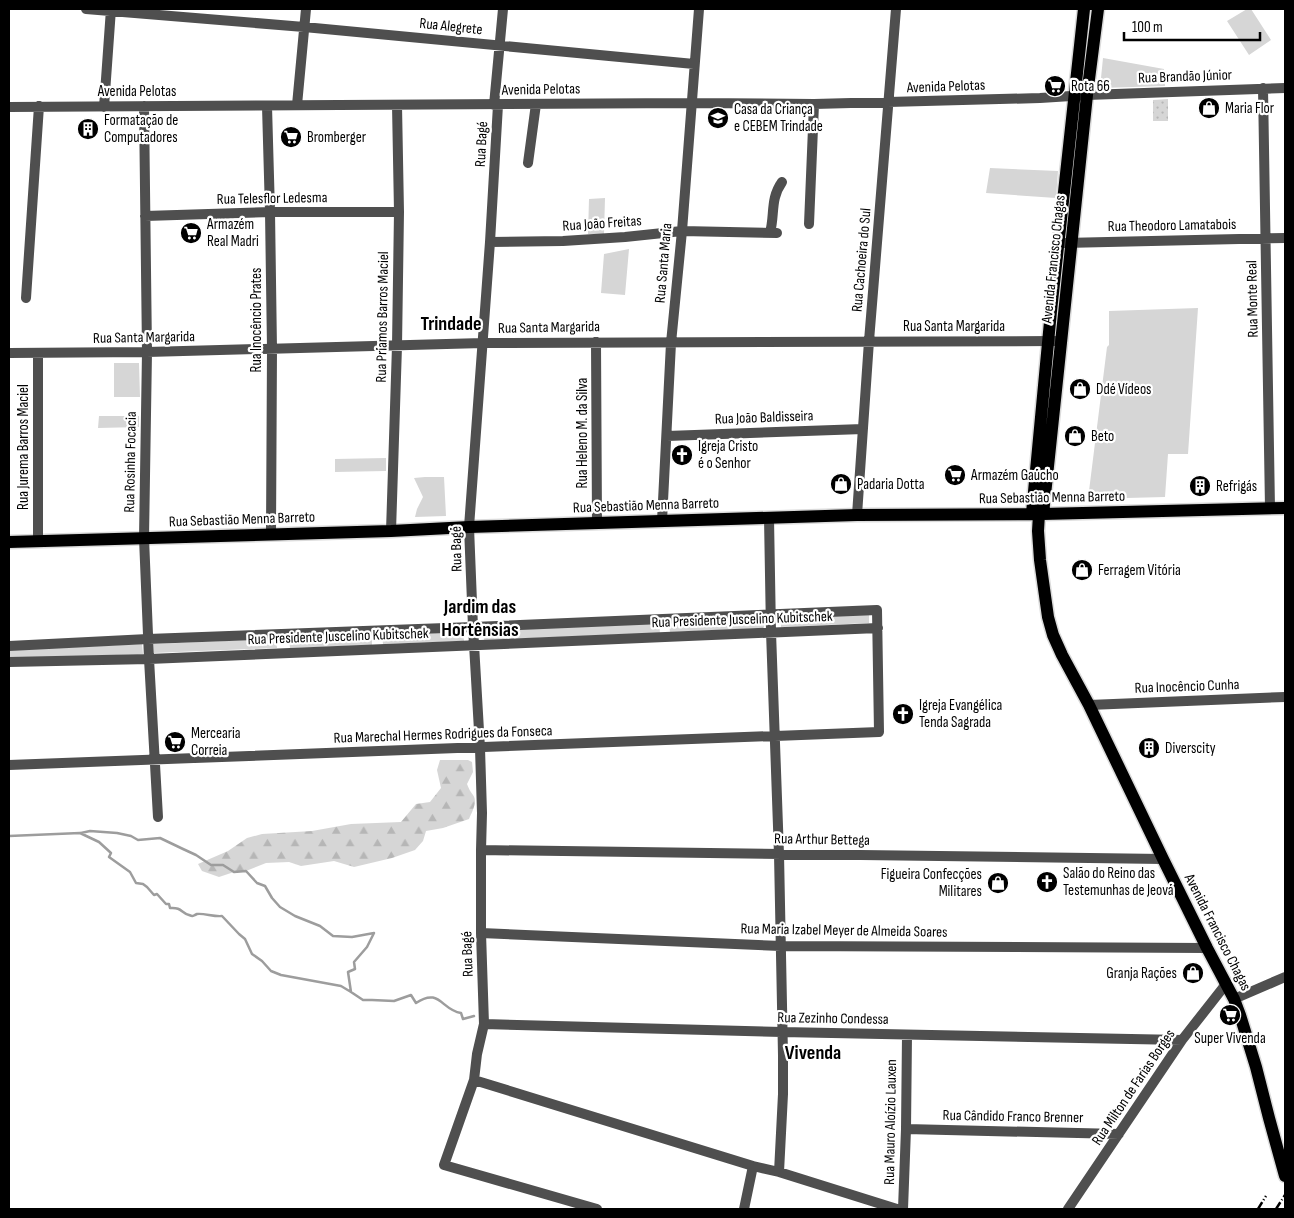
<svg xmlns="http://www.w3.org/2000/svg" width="1294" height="1218" viewBox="0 0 1294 1218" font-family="'Sofia Sans Condensed',sans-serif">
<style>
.green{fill:#d6d6d6}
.forest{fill:url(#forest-firs)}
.garden{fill:url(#garden-dots)}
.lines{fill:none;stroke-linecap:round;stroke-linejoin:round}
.stream{stroke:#9d9d9d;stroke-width:2.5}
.major-casing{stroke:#dbdbdb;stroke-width:15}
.minor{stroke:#4f4f4f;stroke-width:10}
.major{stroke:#000;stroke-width:12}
.rail{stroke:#000;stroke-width:2.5;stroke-dasharray:8 2.5 1 2.5;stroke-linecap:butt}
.labels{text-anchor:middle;stroke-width:4.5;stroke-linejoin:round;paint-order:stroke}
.street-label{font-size:15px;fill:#000;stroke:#fff}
.poi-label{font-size:15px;fill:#000;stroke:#fff;text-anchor:start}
.district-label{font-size:20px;font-weight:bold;fill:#000;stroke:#fff}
</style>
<defs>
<pattern id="forest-firs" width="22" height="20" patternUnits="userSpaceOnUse" patternTransform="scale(1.25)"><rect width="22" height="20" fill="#d6d6d6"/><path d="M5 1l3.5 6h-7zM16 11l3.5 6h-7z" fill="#b6b6b6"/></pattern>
<pattern id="garden-dots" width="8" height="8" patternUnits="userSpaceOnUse" patternTransform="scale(1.25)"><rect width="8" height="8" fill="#d6d6d6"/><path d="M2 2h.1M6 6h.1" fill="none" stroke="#b6b6b6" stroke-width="1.8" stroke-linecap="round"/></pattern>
</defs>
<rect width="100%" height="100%" fill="#fff"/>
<path class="green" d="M 1247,9 L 1251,9 L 1271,40 L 1249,55 L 1227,21 Z
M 1103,58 L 1164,69 L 1165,86 L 1100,88 Z
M 990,168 L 1058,171 L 1056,198 L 986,193 Z
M 605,198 L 604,234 L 588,234 L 589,199 Z
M 629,249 L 625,295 L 601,293 L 604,254 Z
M 1198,308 L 1188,454 L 1168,454 L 1165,497 L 1088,499 L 1107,347 L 1109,345 L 1109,311 Z
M 114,363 L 139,363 L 140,397 L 114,397 Z
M 99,416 L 139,416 L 139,427 L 98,428 Z
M 386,458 L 386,471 L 335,472 L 335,459 Z
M 425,477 L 444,477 L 446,516 L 415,517 L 417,509 L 423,497 L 414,478 Z
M 869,614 L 869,623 L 781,627 L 781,618 Z
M 764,619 L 764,628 L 670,632 L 669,623 Z
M 659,623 L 660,633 L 484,640 L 483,631 Z
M 463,632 L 464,641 L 383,644 L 382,635 Z
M 372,635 L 372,645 L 290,648 L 289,638 Z
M 276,639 L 277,648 L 154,653 L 154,644 Z
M 142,644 L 143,654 L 9,659 L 9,650 Z"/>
<path class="forest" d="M 440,760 L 468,760 L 472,762 L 473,772 L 467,784 C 469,789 470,791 473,795 C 478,802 472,812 469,819 L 443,828 L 426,831 L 423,841 L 415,850 L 392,858 L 354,867 L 334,861 L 301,866 L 289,862 L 266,863 L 246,871 L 234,872 L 219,877 L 202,871 L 198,864 L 228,851 L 247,838 L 262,834 L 312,831 L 351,824 L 401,822 L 416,804 L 430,802 L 441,788 L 437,770 Z"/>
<path class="garden" d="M 1168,99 L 1168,121 L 1153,121 L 1153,100 Z"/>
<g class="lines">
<path class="stream" d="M 81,833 L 90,831 L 117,833 L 131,836 L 138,840 L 160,838 L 183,849 L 196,855 L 211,865 L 223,865 L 234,872 L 246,871 L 257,883 L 265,886 L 272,898 L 280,907 L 295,916 L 320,926 L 333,936 L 352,937 L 374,933 L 367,947 L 354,962 L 355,969 L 348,972 L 351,992
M 9,836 L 80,833 L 99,842 L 111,853 L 109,857 L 130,872 L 136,883 L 143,884 L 147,887 L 154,895 L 157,894 L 166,904 L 169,904 L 170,908 C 182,907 181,913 189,915 C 194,917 192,916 197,914 C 204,913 214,917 222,916 L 239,934 L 245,939 L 252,954 L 262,961 L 271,971 L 281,975 L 341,986 L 351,992 L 363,1000 L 372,1000 L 394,1001 L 411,995 L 416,1003 C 440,987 441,1010 461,1013 L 463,1019 L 474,1016"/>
<g class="major-casing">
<path id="major" d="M 1032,513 L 1051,311 L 1084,9
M 1039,514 L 1038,531 L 1040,560 L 1048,617 L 1053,635 L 1062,655 L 1089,705 L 1163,859 L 1207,948 L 1234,999 L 1240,1015 L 1256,1067 L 1269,1118 L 1285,1176
M 1043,514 L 1087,95 L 1098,9
M 9,542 L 391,531 L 469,527 L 857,515 L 1043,514 L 1285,508"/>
</g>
<path class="minor" d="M 86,9 L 304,27 L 694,64
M 1263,88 L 1270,508
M 297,105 L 306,9
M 494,105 L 503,9
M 144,106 L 147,352 L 144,538 L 149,659 L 158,817
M 267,106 L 270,212 L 272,349 L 271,534
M 9,107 L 692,103 L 814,104 L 1040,98 L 1087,95 L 1285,88
M 104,107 L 111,9
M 528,163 L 536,104
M 145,216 L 270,212 L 399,212
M 809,224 L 814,104
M 770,233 C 775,214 770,199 782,182
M 490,242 L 563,241 L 625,237 L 682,231 L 777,233
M 1064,243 L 1285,238
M 26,298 L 39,106
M 596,342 L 597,523
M 9,353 L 147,352 L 483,343 L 1055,341
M 38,353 L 38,541
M 667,436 L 863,429
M 857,515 L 869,341 L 896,9
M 769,518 L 771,632 L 779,854 L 783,1055 L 783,1094 L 779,1172
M 662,521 L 671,343 L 682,231 L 699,9
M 391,531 L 397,346 L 399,212 L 397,105
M 9,646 L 148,639 L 473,627 L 877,610 L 879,732 L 9,765
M 9,662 L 149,659 L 878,628
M 1089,705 L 1285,697
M 481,850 L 1163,859
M 481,933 L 781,946 L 1207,948
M 1234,999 L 1285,977
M 484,1024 L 782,1032 L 1182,1040
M 474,1080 L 477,1054 L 484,1024 L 481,933 L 481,850 L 482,813 L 480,748 L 473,627 L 469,527 L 490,242 L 498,105
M 906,1129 L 1119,1134
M 597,1209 L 444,1165 L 474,1080 L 753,1166
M 744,1209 L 753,1166 L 779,1172 L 897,1209
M 903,1209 L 906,1129 L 907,1035
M 1068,1209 L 1182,1040 L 1226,984"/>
<use href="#major" class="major"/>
<path class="rail" d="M 1258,1209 L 1266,1196
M 1276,1209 L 1285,1195"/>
</g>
<defs>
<g id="supermarket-disc" transform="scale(1.125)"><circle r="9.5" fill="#000" stroke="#fff"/><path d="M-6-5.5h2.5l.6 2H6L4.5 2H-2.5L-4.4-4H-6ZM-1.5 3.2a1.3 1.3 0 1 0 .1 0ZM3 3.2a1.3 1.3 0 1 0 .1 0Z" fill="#fff"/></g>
<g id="shop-disc" transform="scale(1.125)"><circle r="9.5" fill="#000" stroke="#fff"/><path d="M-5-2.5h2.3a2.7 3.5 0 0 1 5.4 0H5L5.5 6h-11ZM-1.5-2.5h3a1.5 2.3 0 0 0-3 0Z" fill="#fff"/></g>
<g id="school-disc" transform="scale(1.125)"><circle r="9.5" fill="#000" stroke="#fff"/><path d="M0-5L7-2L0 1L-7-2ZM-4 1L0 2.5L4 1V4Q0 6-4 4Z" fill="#fff"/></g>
<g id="building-disc" transform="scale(1.125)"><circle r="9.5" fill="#000" stroke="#fff"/><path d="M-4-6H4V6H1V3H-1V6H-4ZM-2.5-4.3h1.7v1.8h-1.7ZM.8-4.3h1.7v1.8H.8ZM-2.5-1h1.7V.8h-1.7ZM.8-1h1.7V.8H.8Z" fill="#fff"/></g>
<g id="church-disc" transform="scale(1.125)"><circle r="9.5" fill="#000" stroke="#fff"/><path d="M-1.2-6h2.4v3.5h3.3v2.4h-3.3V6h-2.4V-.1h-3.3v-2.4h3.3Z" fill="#fff"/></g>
</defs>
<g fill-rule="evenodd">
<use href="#supermarket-disc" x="1055" y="86"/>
<use href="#shop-disc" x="1209" y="108"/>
<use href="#school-disc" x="718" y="118"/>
<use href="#building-disc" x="88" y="129"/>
<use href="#supermarket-disc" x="291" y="137"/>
<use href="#supermarket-disc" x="191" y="233"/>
<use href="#shop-disc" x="1080" y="389"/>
<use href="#shop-disc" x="1075" y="436"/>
<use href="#church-disc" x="682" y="455"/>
<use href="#supermarket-disc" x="955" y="475"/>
<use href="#shop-disc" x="841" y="484"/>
<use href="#building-disc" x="1200" y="486"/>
<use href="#shop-disc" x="1082" y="570"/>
<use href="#church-disc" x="903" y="714"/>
<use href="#supermarket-disc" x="175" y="742"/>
<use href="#building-disc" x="1149" y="748"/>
<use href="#church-disc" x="1047" y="882"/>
<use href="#shop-disc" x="998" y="883"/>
<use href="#shop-disc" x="1193" y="973"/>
<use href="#supermarket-disc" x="1230" y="1015"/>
</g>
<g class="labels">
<g class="street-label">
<text transform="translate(451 26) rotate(6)" y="5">Rua Alegrete</text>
<text transform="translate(1185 76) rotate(-2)" y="5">Rua Brandão Júnior</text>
<text transform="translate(946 86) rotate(-2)" y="5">Avenida Pelotas</text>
<text transform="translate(541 89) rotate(-1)" y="5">Avenida Pelotas</text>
<text x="137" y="96">Avenida Pelotas</text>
<text transform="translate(481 144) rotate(-87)" y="5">Rua Bagé</text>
<text transform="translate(272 198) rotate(-1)" y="5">Rua Telesflor Ledesma</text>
<text transform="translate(602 223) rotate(-4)" y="5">Rua João Freitas</text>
<text transform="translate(1172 225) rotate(-1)" y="5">Rua Theodoro Lamatabois</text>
<text transform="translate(1053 259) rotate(-84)" y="5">Avenida Francisco Chagas</text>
<text transform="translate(861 260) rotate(-85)" y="5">Rua Cachoeira do Sul</text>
<text transform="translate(663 263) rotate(-85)" y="5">Rua Santa Maria</text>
<text transform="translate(1252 299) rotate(-91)" y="5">Rua Monte Real</text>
<text transform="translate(382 317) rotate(-89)" y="5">Rua Príamos Barros Maciel</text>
<text transform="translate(256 320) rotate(-90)" y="5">Rua Inocêncio Prates</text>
<text x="954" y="331">Rua Santa Margarida</text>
<text transform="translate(549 327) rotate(-1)" y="5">Rua Santa Margarida</text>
<text transform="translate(144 337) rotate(-1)" y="5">Rua Santa Margarida</text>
<text transform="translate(764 417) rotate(-2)" y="5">Rua João Baldisseira</text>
<text transform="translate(582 433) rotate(-90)" y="5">Rua Heleno M. da Silva</text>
<text transform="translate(23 447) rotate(-90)" y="5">Rua Jurema Barros Maciel</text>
<text transform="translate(130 462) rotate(-89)" y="5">Rua Rosinha Focacia</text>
<text transform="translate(1052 497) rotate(-1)" y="5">Rua Sebastião Menna Barreto</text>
<text transform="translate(646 505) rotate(-2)" y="5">Rua Sebastião Menna Barreto</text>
<text transform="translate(242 519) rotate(-2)" y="5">Rua Sebastião Menna Barreto</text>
<text transform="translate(456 549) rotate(-91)" y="5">Rua Bagé</text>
<text transform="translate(742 619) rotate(-2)" y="5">Rua Presidente Juscelino Kubitschek</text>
<text transform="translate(338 636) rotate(-2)" y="5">Rua Presidente Juscelino Kubitschek</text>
<text transform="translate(1187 686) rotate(-2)" y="5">Rua Inocêncio Cunha</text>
<text transform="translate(443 734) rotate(-2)" y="5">Rua Marechal Hermes Rodrigues da Fonseca</text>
<text transform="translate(822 839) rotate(1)" y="5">Rua Arthur Bettega</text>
<text transform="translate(844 930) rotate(1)" y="5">Rua Maria Izabel Meyer de Almeida Soares</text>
<text transform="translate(1218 932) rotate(63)" y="5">Avenida Francisco Chagas</text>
<text transform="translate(467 954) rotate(-92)" y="5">Rua Bagé</text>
<text transform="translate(833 1018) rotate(1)" y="5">Rua Zezinho Condessa</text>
<text transform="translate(1133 1087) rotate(-56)" y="5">Rua Milton de Farias Borges</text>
<text transform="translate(1013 1116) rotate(1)" y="5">Rua Cândido Franco Brenner</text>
<text transform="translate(890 1122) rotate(-89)" y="5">Rua Mauro Aloízio Lauxen</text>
</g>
<g class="poi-label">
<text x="1071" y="91">Rota 66</text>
<text x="1225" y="113">Maria Flor</text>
<text x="734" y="114">Casa da Criança<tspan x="734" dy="17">e CEBEM Trindade</tspan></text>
<text x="104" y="125">Formatação de<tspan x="104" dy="17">Computadores</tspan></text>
<text x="307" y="142">Bromberger</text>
<text x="207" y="229">Armazém<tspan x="207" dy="17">Real Madri</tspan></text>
<text x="1096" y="394">Ddé Vídeos</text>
<text x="1091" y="441">Beto</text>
<text x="698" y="451">Igreja Cristo<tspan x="698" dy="17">é o Senhor</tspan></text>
<text x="971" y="480">Armazém Gaúcho</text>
<text x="857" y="489">Padaria Dotta</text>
<text x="1216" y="491">Refrigás</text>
<text x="1098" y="575">Ferragem Vitória</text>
<text x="919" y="710">Igreja Evangélica<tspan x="919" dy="17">Tenda Sagrada</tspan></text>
<text x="191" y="738">Mercearia<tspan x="191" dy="17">Correia</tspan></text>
<text x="1165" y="753">Diverscity</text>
<text x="1063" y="878">Salão do Reino das<tspan x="1063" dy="17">Testemunhas de Jeová</tspan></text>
<text x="982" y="879" text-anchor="end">Figueira Confecções<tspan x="982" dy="17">Militares</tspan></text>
<text x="1177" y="978" text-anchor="end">Granja Rações</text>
<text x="1230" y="1043" text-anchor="middle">Super Vivenda</text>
</g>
<g class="district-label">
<text x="451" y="330">Trindade</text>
<text x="480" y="613">Jardim das<tspan x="480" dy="23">Hortênsias</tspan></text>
<text x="813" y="1059">Vivenda</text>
</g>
</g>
<rect width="1294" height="1218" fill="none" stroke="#000000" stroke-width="20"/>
<path d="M1124 32v8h136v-8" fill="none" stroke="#000000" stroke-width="2.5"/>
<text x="1132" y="32" font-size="15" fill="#000000" stroke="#ffffff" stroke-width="4" paint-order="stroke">100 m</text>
</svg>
